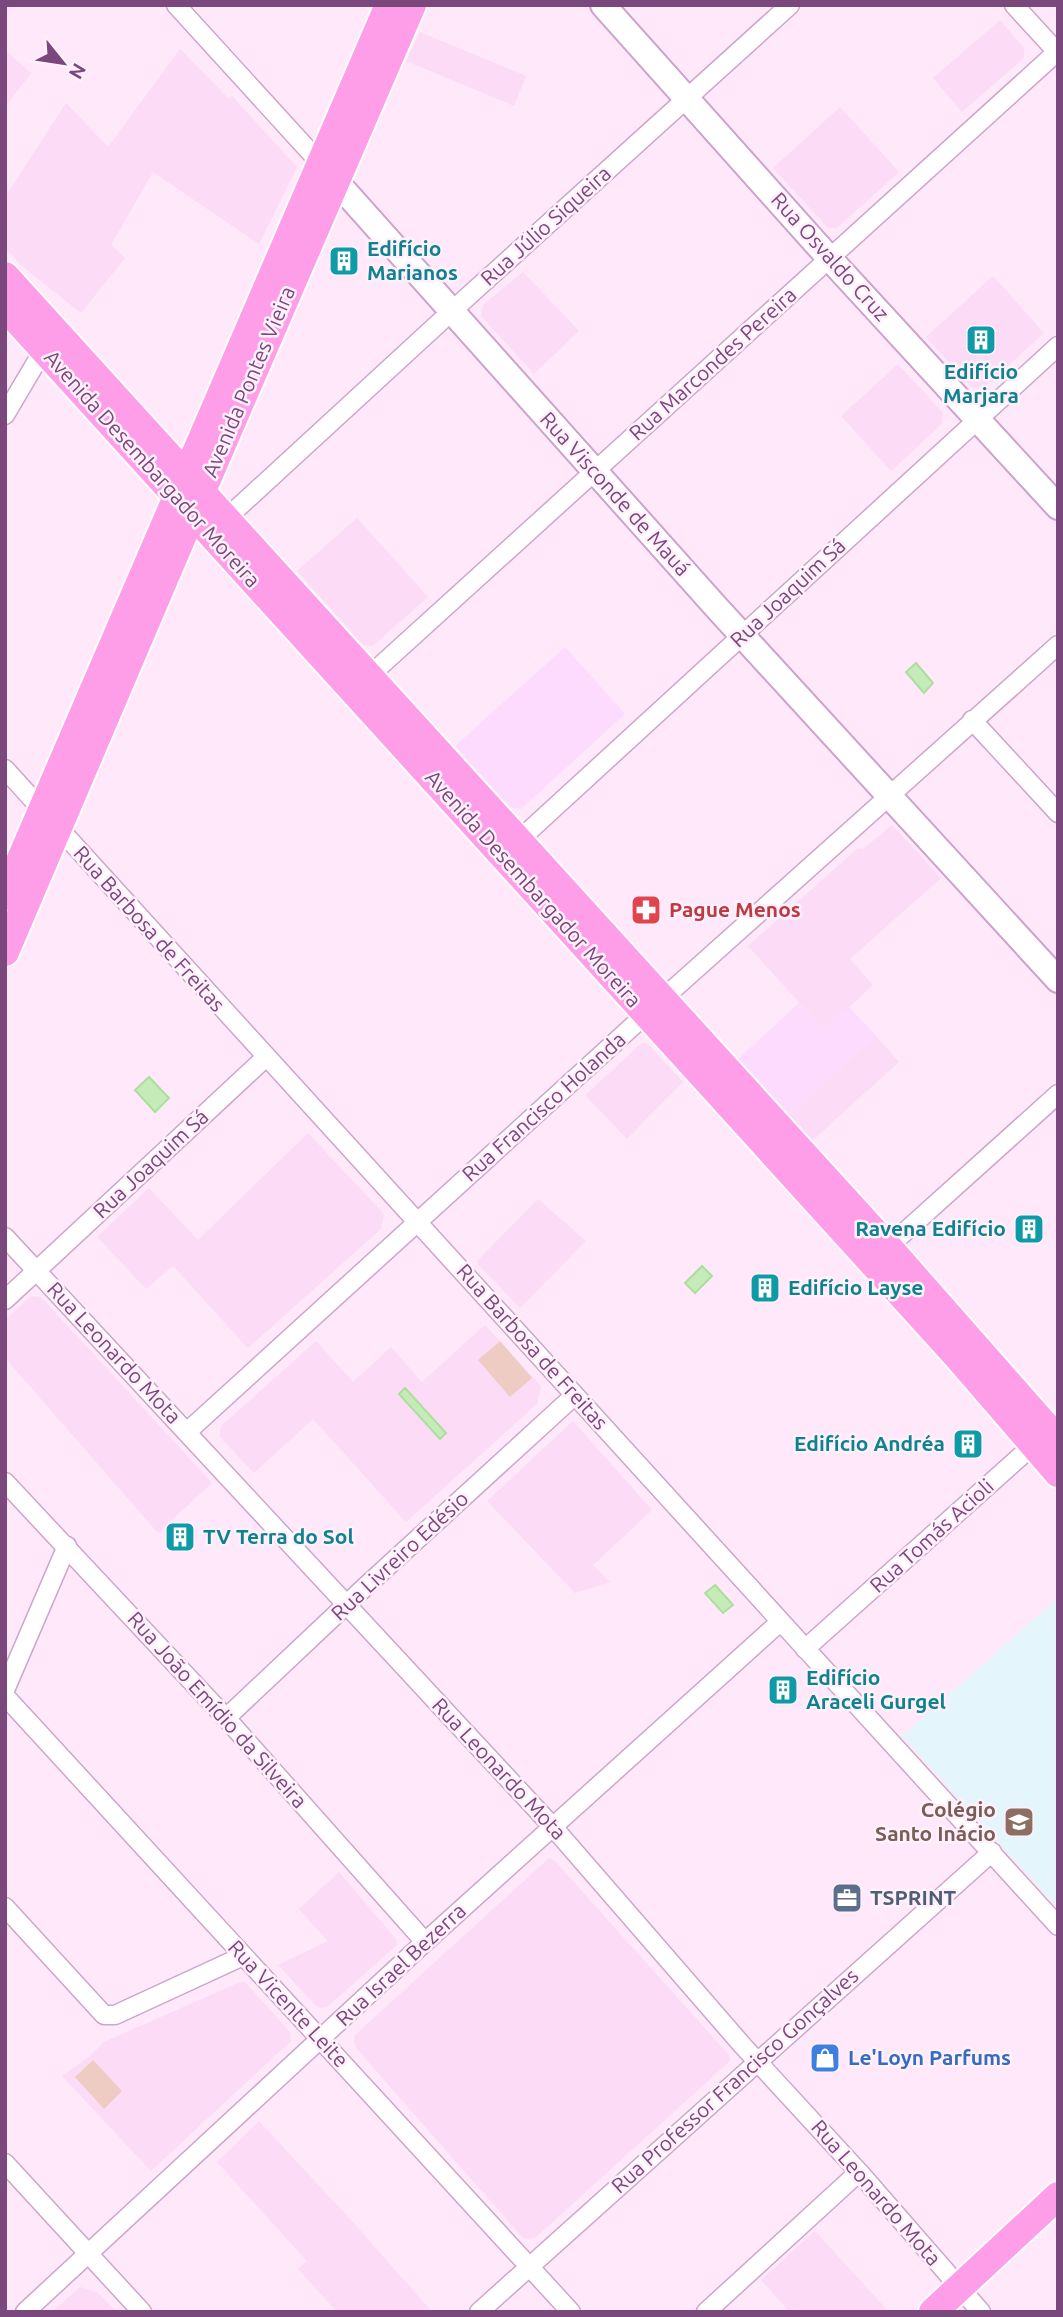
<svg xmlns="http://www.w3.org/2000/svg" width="1063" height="2317" viewBox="0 0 1063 2317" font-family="Ubuntu,sans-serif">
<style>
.residential{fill:#fcdbf6}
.commercial{fill:#fcdbff}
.education{fill:#e4f5fb}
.green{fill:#eeccc4}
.water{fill:#c5ebb9;stroke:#adde9e;stroke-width:2}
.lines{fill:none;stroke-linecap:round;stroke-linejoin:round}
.street-casing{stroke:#cda6cb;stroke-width:21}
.secondary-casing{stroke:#cea2cd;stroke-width:28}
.primary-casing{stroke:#fff;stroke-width:32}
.street{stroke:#fff;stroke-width:18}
.secondary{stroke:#fff;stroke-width:24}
.primary{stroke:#ff9ee8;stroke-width:28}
.labels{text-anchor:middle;stroke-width:5;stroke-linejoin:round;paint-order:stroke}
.street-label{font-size:21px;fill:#7a487c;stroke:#fff0fc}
.culture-label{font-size:21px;font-weight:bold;fill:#0d838f;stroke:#fff0fc;text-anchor:start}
.health-label{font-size:21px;font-weight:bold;fill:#be3a42;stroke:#fff0fc;text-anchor:start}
.education-label{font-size:21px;font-weight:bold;fill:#785e54;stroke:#fff0fc;text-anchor:end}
.service-label{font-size:21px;font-weight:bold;fill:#4e5e75;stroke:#fff0fc;text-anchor:start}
.shop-label{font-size:21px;font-weight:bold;fill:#366cbe;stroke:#fff0fc;text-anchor:start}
</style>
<rect width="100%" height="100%" fill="#fee8f9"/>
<path class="residential" d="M 1000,20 L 1024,48 L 1024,58 L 962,112 L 933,78 Z
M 420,32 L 526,76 L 514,106 L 406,61 Z
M 180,49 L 228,98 L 232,96 L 297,167 L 259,244 L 153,172 L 111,245 L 125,258 L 81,313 L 23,267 L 5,248 L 5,197 L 66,103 L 108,147 Z
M 5,50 L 31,73 L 5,107 Z
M 840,107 L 899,172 L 837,228 L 828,228 L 773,168 Z
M 523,272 L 579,331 L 534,374 L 481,316 L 483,305 Z
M 993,276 L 1044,333 L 987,385 L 976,388 L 971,387 L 926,337 Z
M 898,364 L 943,413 L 942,424 L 891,471 L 841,416 Z
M 357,518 L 428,597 L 373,646 L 363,645 L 297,571 Z
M 892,825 L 941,878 L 850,959 L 873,985 L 824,1030 L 748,946 L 858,848 L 863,849 Z
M 876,1036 L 899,1062 L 812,1141 L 789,1115 Z
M 642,1043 L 648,1044 L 683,1082 L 627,1139 L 585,1095 Z
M 308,1133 L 384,1214 L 381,1229 L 248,1348 L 173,1266 L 146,1289 L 97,1237 L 149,1188 L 198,1240 Z
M 538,1199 L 586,1241 L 520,1308 L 476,1262 Z
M 31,1296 L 41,1297 L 212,1483 L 158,1533 L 5,1358 L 5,1320 Z
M 485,1325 L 541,1386 L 537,1404 L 406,1522 L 313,1419 L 254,1473 L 220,1437 L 221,1426 L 316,1341 L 353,1382 L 391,1347 L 422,1382 Z
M 573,1421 L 652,1510 L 593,1565 L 610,1582 L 575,1593 L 487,1501 Z
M 549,1858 L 554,1860 L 729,2055 L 730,2061 L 535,2238 L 527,2239 L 522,2237 L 356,2048 L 354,2041 L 355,2035 Z
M 339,1872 L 396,1939 L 397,1945 L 327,2007 L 320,2008 L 315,2005 L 278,1965 L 328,1941 L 299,1909 Z
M 240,1982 L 245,1982 L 290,2032 L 291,2041 L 151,2171 L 62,2076 L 89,2057 L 104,2042 Z
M 259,2121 L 352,2221 L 432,2312 L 337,2312 L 298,2269 L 307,2261 L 217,2162 Z
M 815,2231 L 889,2312 L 790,2312 L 761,2280 Z
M 80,2287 L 97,2292 L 117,2312 L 52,2312 Z"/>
<path class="commercial" d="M 565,647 L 625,714 L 521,809 L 510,807 L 455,746 Z
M 799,1003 L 824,1030 L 849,1007 L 876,1036 L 789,1115 L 738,1059 Z"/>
<path class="education" d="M 1058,1598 L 1058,1908 L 902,1736 Z"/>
<path class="green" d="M 500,1341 L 532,1378 L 510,1397 L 478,1360 Z
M 93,2060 L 122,2091 L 104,2109 L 75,2077 Z"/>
<path class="water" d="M 916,663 L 933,683 L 924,693 L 906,672 Z
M 149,1077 L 169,1098 L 155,1112 L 135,1090 Z
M 702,1266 L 712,1276 L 695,1293 L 685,1283 Z
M 405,1388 L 446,1433 L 440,1439 L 399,1394 Z
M 715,1585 L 733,1605 L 723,1613 L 705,1593 Z"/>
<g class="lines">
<g class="street-casing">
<path id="street" d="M 176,5 L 321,164
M 1014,5 L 1058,53
M 5,415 L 44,349
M 218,526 L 453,310 L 790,5
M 368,677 L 1058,51
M 972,720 L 1058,813
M 5,769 L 1058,1926
M 518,841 L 1058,346
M 5,1237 L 553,1827 L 743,2046 L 859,2172 L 981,2312
M 888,1247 L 1058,1094
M 5,1300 L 266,1057
M 188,1431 L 668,994 L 1058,645
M 5,1482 L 226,1718 L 425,1942
M 805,1649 L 1040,1439
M 5,1690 L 67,1546
M 5,1696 L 571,2312
M 226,1718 L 365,1587 L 575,1395
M 5,1907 L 104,2015 L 115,2015 L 243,1956
M 5,2163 L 142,2312
M 25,2312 L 425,1942 L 780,1622
M 479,2312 L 992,1852
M 706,2312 L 859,2172"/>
</g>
<g class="secondary-casing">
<path id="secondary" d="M 603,5 L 830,259 L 1058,507
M 324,168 L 717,608 L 1058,980"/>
</g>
<g class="primary-casing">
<path id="primary" d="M 5,276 L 888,1247 L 1058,1440
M 5,307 L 958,1357 L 1058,1473
M 5,896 L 389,5
M 5,952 L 182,537 L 412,5
M 933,2312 L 1058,2196"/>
</g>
<use href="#street" class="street"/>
<use href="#secondary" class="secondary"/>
<use href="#primary" class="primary"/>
</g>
<defs>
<g id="building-square" transform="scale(1.575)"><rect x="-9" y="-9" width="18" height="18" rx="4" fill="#0f9aa8" stroke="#fff0fc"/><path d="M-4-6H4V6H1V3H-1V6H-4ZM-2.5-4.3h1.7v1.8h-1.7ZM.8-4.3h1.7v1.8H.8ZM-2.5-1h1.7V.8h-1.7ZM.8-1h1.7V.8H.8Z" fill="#fff"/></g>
<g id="pharmacy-square" transform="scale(1.575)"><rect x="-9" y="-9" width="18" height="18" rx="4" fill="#e0444e" stroke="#fff0fc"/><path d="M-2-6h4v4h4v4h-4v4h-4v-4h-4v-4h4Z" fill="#fff"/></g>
<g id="school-square" transform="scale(1.575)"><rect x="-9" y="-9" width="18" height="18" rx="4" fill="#8d6e63" stroke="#fff0fc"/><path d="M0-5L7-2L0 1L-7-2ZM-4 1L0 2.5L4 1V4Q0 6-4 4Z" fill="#fff"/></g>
<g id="office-square" transform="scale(1.575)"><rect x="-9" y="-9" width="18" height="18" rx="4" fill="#5c6f8a" stroke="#fff0fc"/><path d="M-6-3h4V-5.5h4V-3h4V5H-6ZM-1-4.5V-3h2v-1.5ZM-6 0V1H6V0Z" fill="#fff"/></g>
<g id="shop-square" transform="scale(1.575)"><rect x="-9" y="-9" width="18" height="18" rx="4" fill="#3f7fe0" stroke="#fff0fc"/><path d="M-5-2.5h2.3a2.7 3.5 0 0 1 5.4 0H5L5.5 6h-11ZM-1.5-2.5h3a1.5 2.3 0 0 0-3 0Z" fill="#fff"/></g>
</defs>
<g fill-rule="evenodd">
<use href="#building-square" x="344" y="261"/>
<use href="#building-square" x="981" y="340"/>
<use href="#pharmacy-square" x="646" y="910"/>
<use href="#building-square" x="1029" y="1229"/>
<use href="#building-square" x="765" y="1288"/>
<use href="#building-square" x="968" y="1444"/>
<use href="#building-square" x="180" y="1537"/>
<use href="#building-square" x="783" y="1690"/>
<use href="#school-square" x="1019" y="1822"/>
<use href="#office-square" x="847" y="1898"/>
<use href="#shop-square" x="825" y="2058"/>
</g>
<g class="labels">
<g class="street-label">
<text transform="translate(546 226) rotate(-42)" y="7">Rua Júlio Siqueira</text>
<text transform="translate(830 257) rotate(48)" y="7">Rua Osvaldo Cruz</text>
<text transform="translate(713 364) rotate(-42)" y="7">Rua Marcondes Pereira</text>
<text transform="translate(249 382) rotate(-67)" y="7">Avenida Pontes Vieira</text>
<text transform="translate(152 469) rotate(48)" y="7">Avenida Desembargador Moreira</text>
<text transform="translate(615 494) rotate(48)" y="7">Rua Visconde de Mauá</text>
<text transform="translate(788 593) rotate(-43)" y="7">Rua Joaquim Sá</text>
<text transform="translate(533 889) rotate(48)" y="7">Avenida Desembargador Moreira</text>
<text transform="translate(149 929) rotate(48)" y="7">Rua Barbosa de Freitas</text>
<text transform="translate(544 1107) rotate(-42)" y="7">Rua Francisco Holanda</text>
<text transform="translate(151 1164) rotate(-43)" y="7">Rua Joaquim Sá</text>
<text transform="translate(532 1347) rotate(48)" y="7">Rua Barbosa de Freitas</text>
<text transform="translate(114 1353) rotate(47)" y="7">Rua Leonardo Mota</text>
<text transform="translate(932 1536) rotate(-42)" y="7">Rua Tomás Acioli</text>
<text transform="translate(400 1556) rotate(-43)" y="7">Rua Livreiro Edésio</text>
<text transform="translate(217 1710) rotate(48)" y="7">Rua João Emídio da Silveira</text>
<text transform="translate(499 1769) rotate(47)" y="7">Rua Leonardo Mota</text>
<text transform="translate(401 1965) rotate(-43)" y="7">Rua Israel Bezerra</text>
<text transform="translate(288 2004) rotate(47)" y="7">Rua Vicente Leite</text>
<text transform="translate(735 2081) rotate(-42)" y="7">Rua Professor Francisco Gonçalves</text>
<text transform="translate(876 2193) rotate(49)" y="7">Rua Leonardo Mota</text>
</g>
<g class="culture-label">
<text x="367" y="256">Edifício<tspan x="367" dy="24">Marianos</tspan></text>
<text x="981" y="379" text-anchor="middle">Edifício<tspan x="981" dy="24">Marjara</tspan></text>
<text x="1006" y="1236" text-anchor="end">Ravena Edifício</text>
<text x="788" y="1295">Edifício Layse</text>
<text x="945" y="1451" text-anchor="end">Edifício Andréa</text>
<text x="203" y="1544">TV Terra do Sol</text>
<text x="806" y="1685">Edifício<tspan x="806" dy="24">Araceli Gurgel</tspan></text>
</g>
<g class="health-label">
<text x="669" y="917">Pague Menos</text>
</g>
<g class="education-label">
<text x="996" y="1817">Colégio<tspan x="996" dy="24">Santo Inácio</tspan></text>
</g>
<g class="service-label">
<text x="870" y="1905">TSPRINT</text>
</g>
<g class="shop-label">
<text x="848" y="2065">Le'Loyn Parfums</text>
</g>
</g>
<rect width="1063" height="2317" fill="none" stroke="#7a487c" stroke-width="14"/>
<g transform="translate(63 63) rotate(120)" stroke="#fff0fc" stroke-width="5" paint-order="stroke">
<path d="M0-5L12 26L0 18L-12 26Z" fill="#7a487c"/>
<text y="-10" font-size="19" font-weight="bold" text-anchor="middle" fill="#7a487c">N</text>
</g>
</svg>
